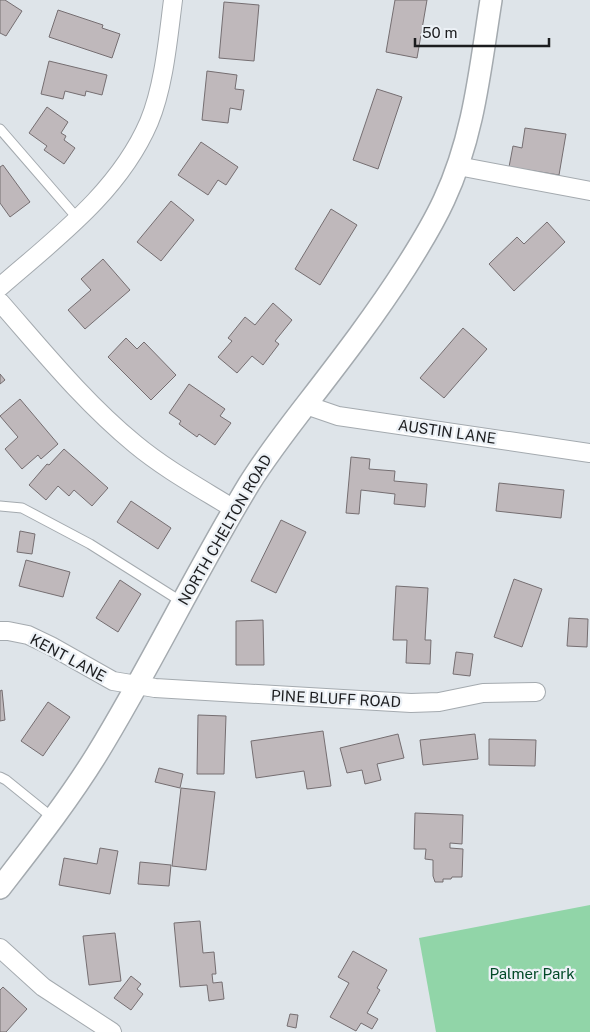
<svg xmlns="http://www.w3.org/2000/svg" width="590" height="1032" viewBox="0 0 590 1032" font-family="'Public Sans',sans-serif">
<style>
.green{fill:#91d5a8}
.building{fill:#bfb8bb;stroke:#756e71}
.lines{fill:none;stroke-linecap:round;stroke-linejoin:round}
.service-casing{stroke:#a4aaaf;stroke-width:11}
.minor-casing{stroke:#a4aaaf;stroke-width:20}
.tertiary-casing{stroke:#a4aaaf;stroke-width:24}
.service{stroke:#fff;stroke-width:9}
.minor{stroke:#fff;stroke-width:18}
.tertiary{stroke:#fff;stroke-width:21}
.labels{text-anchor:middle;stroke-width:4.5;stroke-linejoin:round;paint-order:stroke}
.street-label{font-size:15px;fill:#1c1d1f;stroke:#ecf1f6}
.park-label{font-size:15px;fill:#024927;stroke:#ecf1f6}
</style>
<rect width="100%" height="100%" fill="#dee4e9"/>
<path class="green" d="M 590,905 L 590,1032 L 436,1032 L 419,938 Z"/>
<path class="building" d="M 0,0 L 5,0 L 22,11 L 6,36 L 0,33 Z
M 395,0 L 427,0 L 417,58 L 386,52 Z
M 224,2 L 259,5 L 254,61 L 219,58 Z
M 58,10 L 103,25 L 102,28 L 120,34 L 112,58 L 49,37 Z
M 49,61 L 107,75 L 102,95 L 86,91 L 85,96 L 65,91 L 63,99 L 41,94 Z
M 207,71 L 237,75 L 235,89 L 244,90 L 241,110 L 230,108 L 228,123 L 202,120 Z
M 377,89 L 402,97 L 378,169 L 353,160 Z
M 47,107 L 68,122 L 61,133 L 66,136 L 64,140 L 75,148 L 64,164 L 44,150 L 47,146 L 29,133 Z
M 525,128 L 566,134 L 559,175 L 509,167 L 513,146 L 522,148 Z
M 201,142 L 238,167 L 226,185 L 218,180 L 208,195 L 178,175 Z
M 3,165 L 30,202 L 10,217 L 0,203 L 0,167 Z
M 171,201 L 194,220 L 161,261 L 137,242 Z
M 331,209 L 357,225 L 320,285 L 295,269 Z
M 547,222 L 565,242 L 514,291 L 489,264 L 517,237 L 524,244 Z
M 103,259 L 130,290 L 85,329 L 68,310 L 91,290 L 81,279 Z
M 273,303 L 292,320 L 275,341 L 279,344 L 263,365 L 252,356 L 237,373 L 218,357 L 232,341 L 228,338 L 245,317 L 255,325 Z
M 463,328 L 487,349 L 444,398 L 420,378 Z
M 126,338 L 137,349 L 144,342 L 176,375 L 151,400 L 108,357 Z
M 0,374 L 5,380 L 0,384 Z
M 189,384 L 225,409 L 220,416 L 231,423 L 215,445 L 199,434 L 197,437 L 179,424 L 181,421 L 169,413 Z
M 20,399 L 58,444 L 41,459 L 38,455 L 22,469 L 5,449 L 18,437 L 0,416 Z
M 64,449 L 108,488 L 92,506 L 74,490 L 69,496 L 58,486 L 46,500 L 29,485 L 47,464 L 49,465 Z
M 351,457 L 370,459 L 369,469 L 395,471 L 394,481 L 427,484 L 425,507 L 394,504 L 395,494 L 361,490 L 359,514 L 346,513 Z
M 499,483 L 564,490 L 561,518 L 496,511 Z
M 131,501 L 171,528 L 158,549 L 117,522 Z
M 281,520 L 306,532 L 276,593 L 251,581 Z
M 20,531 L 35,534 L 32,554 L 17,552 Z
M 26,560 L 70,572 L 63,597 L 19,586 Z
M 514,579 L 542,589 L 522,647 L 494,637 Z
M 120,580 L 141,594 L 118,632 L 96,618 Z
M 396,586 L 428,588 L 425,640 L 431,640 L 430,664 L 406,663 L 407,640 L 393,640 Z
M 569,618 L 588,619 L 587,647 L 567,646 Z
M 263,620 L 264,665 L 236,665 L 236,621 Z
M 456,652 L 473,654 L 470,676 L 453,674 Z
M 2,690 L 5,720 L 0,721 L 0,691 Z
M 48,702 L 70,717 L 43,756 L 21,741 Z
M 198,715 L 226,716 L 224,774 L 197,774 Z
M 323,731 L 331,786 L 307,789 L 304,771 L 256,778 L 251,741 Z
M 398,734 L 404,758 L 377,764 L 381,780 L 365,784 L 362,770 L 347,773 L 340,748 Z
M 475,734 L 478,759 L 423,765 L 420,740 Z
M 489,739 L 536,740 L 535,766 L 489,765 Z
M 159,768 L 183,774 L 180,788 L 155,782 Z
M 181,788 L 215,792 L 206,870 L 172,866 Z
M 415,813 L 463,815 L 462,844 L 450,843 L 450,848 L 463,849 L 462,877 L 452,877 L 451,879 L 443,879 L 443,882 L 435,882 L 433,876 L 433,860 L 425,859 L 426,849 L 414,849 Z
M 100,848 L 118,851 L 110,894 L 59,885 L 64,858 L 97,864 Z
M 140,862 L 171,865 L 169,886 L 138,884 Z
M 200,921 L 203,953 L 214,952 L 216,974 L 212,974 L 213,983 L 222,982 L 224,999 L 209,1001 L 207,985 L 180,987 L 174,923 Z
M 115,933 L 121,981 L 89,985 L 83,936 Z
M 353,951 L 387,970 L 377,988 L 380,990 L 367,1013 L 378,1019 L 372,1029 L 361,1023 L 356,1031 L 330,1017 L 349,983 L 338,977 Z
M 131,976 L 141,984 L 137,989 L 143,994 L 131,1010 L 114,998 Z
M 3,987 L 27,1009 L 6,1032 L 0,1032 L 0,990 Z
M 290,1014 L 298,1015 L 296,1028 L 287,1026 Z"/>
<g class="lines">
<g class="service-casing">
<path id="service" d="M 0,129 L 78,219
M 0,506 L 22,508 L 90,544 L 182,602
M 0,777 L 6,780 L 53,818"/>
</g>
<g class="minor-casing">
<path id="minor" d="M 458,166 L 590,191
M 0,287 C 55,239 119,192 149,122 C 164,86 168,39 173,0
M 0,302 C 43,351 84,402 135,444 C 165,469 200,488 234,509
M 306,405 L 338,416 L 590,453
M 0,631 L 8,631 L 28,635 L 51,646 L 113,681 L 155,688 L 411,703 L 439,702 L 483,693 L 536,692
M 0,948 L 43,987 L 112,1032"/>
</g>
<g class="tertiary-casing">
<path id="tertiary" d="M 0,888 C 34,844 68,801 97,754 C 151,666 195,573 249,484 C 267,455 288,428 309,401 C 343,357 376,314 406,267 C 420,245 433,224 444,200 C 474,136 480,69 491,0"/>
</g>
<use href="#service" class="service"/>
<use href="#minor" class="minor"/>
<use href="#tertiary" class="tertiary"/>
</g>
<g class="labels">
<g class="street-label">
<text transform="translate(447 432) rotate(8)" y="5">AUSTIN LANE</text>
<text transform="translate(225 530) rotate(-60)" y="5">NORTH CHELTON ROAD</text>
<text transform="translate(68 658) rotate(28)" y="5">KENT LANE</text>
<text transform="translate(336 699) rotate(3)" y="5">PINE BLUFF ROAD</text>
</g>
<g class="park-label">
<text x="532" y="979">Palmer Park</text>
</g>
</g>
<path d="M415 38v8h134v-8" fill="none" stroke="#1c1d1f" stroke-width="2.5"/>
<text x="422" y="38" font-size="15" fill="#1c1d1f" stroke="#ecf1f6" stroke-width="4" paint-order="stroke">50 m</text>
</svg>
